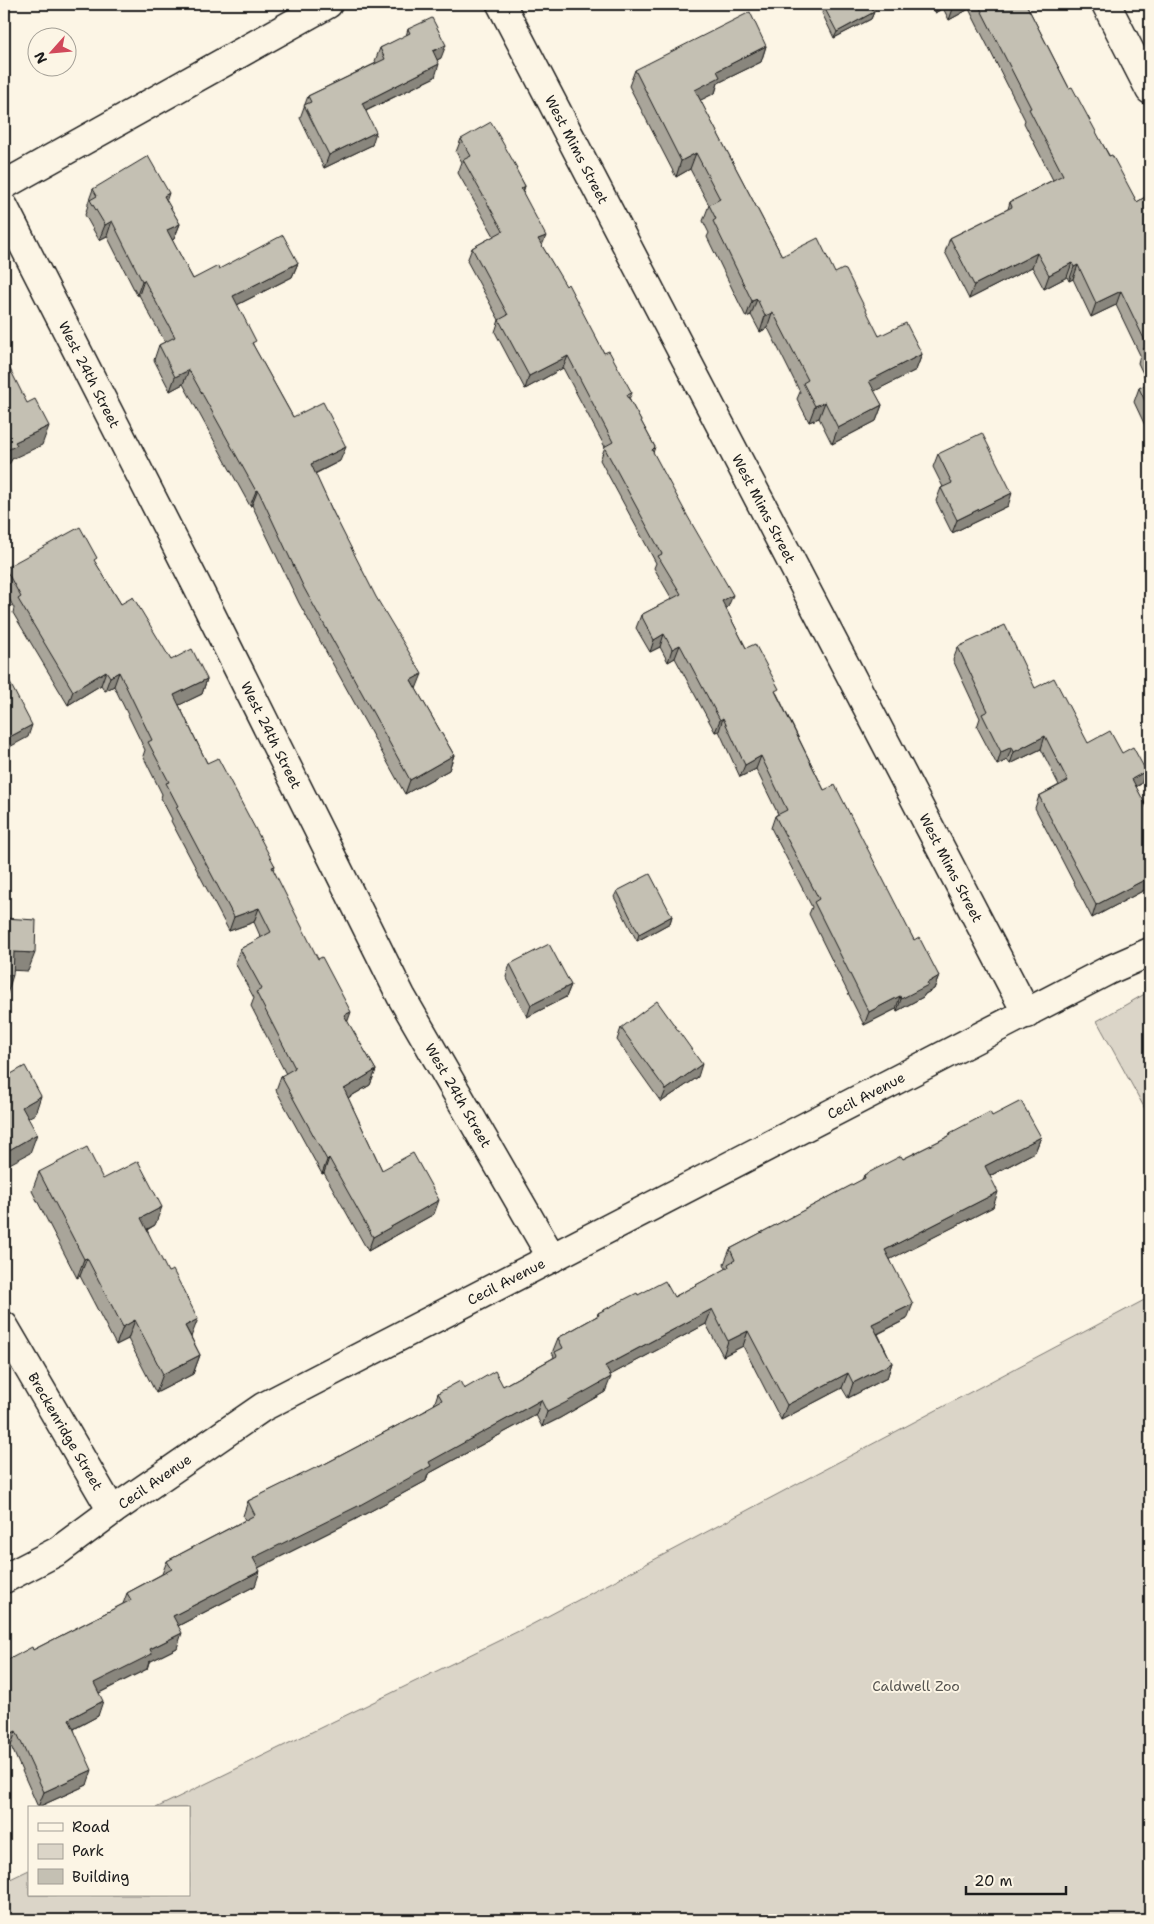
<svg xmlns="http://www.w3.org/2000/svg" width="1154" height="1924" viewBox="0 0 1154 1924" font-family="'Shantell Sans',sans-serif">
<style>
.green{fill:#dbd5c8;stroke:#7c7872}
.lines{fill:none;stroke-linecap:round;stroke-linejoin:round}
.minor-casing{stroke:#1c1c1c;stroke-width:31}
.minor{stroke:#fcf5e5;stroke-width:28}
.wall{fill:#a9a59a;stroke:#1c1c1c}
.shaded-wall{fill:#89867d;stroke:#1c1c1c}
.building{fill:#c4c0b3;stroke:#1c1c1c}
.labels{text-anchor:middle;stroke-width:4;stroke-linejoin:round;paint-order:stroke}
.street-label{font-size:14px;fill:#1c1c1c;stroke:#fcf5e5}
.park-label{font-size:14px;fill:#555450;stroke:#fcf5e5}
</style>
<rect width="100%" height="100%" fill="#fcf5e5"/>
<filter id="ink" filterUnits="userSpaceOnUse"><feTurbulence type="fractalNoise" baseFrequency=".02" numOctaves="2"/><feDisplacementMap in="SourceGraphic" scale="10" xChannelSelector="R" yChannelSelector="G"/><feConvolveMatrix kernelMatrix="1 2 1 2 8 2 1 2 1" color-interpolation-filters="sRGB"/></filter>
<g filter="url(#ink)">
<path class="green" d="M 1150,991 L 1150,1118 L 1097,1021 Z
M 1150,1297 L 1150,1920 L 4,1920 L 4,1882 L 29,1870 L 29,1895 L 189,1895 L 189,1808 L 156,1808 L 529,1626 Z"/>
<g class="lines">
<g class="minor-casing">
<g id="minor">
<path id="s1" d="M 501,4 L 1027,1014"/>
<path d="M 1106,4 L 1150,90"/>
<path d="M 4,185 L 328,4"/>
<path id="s2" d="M 4,207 L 197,586 L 401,996 L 552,1258"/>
<path id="s3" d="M 4,1326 L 112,1511"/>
<path id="s4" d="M 4,1579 L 58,1551 L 112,1511 L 263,1407 L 1109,970 L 1150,952"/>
</g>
</g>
<use href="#minor" class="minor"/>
</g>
<path class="wall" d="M 931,4 L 1026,4 L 1069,88 L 1137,202 L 1150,194 L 1150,433 L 1149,434 L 1134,402 L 1139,388 L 1148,384 L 1138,363 L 1140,355 L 1116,305 L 1091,317 L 1073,279 L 1069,281 L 1067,277 L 1044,289 L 1032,267 L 969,299 L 945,252 L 950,238 L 1008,209 L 1010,202 L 1053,180 L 1024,123 L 1025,120 L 969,9 L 949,20 L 943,8 L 935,13 Z
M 824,7 L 874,12 L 871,19 L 834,38 L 822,13 Z
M 408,29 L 441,58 L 437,60 L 435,77 L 366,111 L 372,145 L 324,168 L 300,118 L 308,96 L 376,63 L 375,61 L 380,48 L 406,36 Z
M 766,46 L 761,62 L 718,83 L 715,93 L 700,100 L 782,256 L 835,273 L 879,336 L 922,354 L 916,370 L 874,391 L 882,405 L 876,421 L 832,444 L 819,418 L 809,422 L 797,399 L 800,392 L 769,330 L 767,328 L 760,332 L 751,315 L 746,317 L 707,237 L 709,233 L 703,221 L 709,205 L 690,169 L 676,177 L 629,86 L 635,70 Z
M 461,139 L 516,170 L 525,186 L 523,193 L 542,246 L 604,353 L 632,393 L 629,399 L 655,447 L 653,453 L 728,607 L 726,609 L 746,648 L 777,694 L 824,790 L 914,940 L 939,976 L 934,989 L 925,994 L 923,997 L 897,1011 L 896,1009 L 864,1025 L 809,914 L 812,907 L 771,828 L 775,816 L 778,814 L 756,769 L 740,777 L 719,731 L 715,732 L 675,658 L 668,662 L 660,647 L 650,652 L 636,628 L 641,615 L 672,599 L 654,568 L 656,563 L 600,460 L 605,447 L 563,368 L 525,389 L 495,332 L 499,320 L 467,261 L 472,248 L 494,236 L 458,173 L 462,162 L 456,152 Z
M 93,189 L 166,200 L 180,224 L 174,239 L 172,240 L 193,279 L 219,269 L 298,263 L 292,277 L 237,305 L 254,347 L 293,417 L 340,461 L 315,474 L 332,510 L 416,689 L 454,755 L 449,770 L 405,794 L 299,603 L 252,505 L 250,506 L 183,384 L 170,391 L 154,360 L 159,345 L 165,342 L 139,295 L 137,295 L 107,236 L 99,240 L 85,215 L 88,205 L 88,203 Z
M 938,454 L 1008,506 L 952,533 L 936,501 L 941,488 L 943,487 L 933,467 Z
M 95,562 L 121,604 L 171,660 L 207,679 L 202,694 L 179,705 L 207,763 L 275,866 L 273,870 L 347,1021 L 376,1070 L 370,1085 L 348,1098 L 382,1170 L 434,1214 L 368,1251 L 324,1173 L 322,1174 L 276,1090 L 281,1076 L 286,1074 L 251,1006 L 254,998 L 235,963 L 240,949 L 261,938 L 254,922 L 229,931 L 171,821 L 172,819 L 161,798 L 162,794 L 143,756 L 145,750 L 114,686 L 105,691 L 101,685 L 68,705 L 13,613 L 14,608 L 4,589 L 4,572 L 5,568 Z
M 958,647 L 1035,688 L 1088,743 L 1122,753 L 1141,784 L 1136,787 L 1150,813 L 1150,887 L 1092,918 L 1035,808 L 1039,796 L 1059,785 L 1041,749 L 1010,764 L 1007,760 L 997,765 L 977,727 L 980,718 L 953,660 Z
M 617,891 L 672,916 L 670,923 L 637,941 L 614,897 Z
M 510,964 L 571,985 L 566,997 L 527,1017 L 506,977 Z
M 621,1028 L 698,1077 L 661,1102 L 617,1040 Z
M 992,1116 L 1041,1137 L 1035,1152 L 990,1176 L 993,1207 L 890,1259 L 907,1319 L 878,1334 L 892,1363 L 887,1378 L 848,1398 L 842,1388 L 781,1420 L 743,1346 L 723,1356 L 706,1324 L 610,1375 L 605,1392 L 560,1418 L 542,1427 L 536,1415 L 428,1474 L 426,1481 L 354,1520 L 258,1568 L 255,1586 L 178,1626 L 177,1648 L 149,1662 L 147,1669 L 99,1693 L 98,1716 L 74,1729 L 87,1785 L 38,1807 L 11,1746 L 33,1650 L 123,1604 L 127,1593 L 162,1574 L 167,1561 L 245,1520 L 243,1516 L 248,1501 L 319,1467 L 425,1411 L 426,1409 L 434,1405 L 438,1393 L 464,1389 L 503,1386 L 553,1358 L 554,1356 L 552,1353 L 558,1338 L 597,1316 L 598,1313 L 638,1295 L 674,1297 L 726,1269 L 726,1268 L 724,1264 L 730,1249 L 862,1180 L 864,1175 L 903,1159 L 949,1136 L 950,1133 Z
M 39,1172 L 103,1179 L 155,1225 L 147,1230 L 191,1337 L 200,1355 L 193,1374 L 156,1393 L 128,1339 L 116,1345 L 80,1276 L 77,1278 L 32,1191 Z"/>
<path class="shaded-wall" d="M 939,4 L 945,4 L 943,8 L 935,13 Z
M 959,4 L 971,4 L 969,9 L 949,20 L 954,6 Z
M 874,12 L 871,19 L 834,38 L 837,32 Z
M 446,45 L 441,58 L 429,64 L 433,51 Z
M 766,46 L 761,62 L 718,83 L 715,93 L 689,106 L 695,90 L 717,71 Z
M 439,64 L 435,77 L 357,115 L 362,103 Z
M 376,132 L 372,145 L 324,168 L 329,155 Z
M 696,153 L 690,169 L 676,177 L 681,161 Z
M 525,186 L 520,199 L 521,189 Z
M 169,193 L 164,208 L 164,196 Z
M 112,221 L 107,236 L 99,240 L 105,225 Z
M 180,224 L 174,239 L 162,245 L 167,230 Z
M 1150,232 L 1150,243 L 1147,234 Z
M 546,236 L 541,248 L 538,239 Z
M 1037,253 L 1032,267 L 969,299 L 974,285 Z
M 298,263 L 292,277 L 227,310 L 233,296 Z
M 1072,263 L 1067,277 L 1044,289 L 1049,275 Z
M 1078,265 L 1073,279 L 1069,281 L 1074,267 Z
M 144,280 L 139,295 L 137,295 L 142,281 Z
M 1121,291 L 1116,305 L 1091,317 L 1096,303 Z
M 757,299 L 751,315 L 746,317 L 752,301 Z
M 772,313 L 767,328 L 760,332 L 765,316 Z
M 922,354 L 916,370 L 863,397 L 869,381 Z
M 568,356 L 563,368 L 525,389 L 529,376 Z
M 189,370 L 183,384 L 170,391 L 175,377 Z
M 825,402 L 819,418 L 809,422 L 815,406 Z
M 882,405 L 876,421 L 832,444 L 838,428 Z
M 49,426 L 42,445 L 12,459 L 10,463 L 4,467 L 4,452 L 15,442 Z
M 346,447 L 340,461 L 306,478 L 311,464 Z
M 258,490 L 252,505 L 250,506 L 256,491 Z
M 1012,493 L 1008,506 L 952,533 L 957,520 Z
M 733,595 L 728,607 L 717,613 L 722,601 Z
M 664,634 L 660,647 L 650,652 L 654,640 Z
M 680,645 L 675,658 L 668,662 L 672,649 Z
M 106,671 L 101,685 L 68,705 L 73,691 Z
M 119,672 L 114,686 L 105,691 L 110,677 Z
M 422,674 L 416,689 L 411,680 Z
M 207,679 L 202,694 L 169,710 L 174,695 Z
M 723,718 L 719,731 L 715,732 L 720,720 Z
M 32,725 L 28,737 L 4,750 L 4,740 Z
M 1045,736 L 1041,749 L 1010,764 L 1014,752 Z
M 1012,747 L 1007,760 L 997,765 L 1001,752 Z
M 454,755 L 449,770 L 405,794 L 410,780 Z
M 761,756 L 756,769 L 740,777 L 745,765 Z
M 1146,771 L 1141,784 L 1127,791 L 1132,779 Z
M 1150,877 L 1150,887 L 1092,918 L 1096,905 Z
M 259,908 L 254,922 L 229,931 L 234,917 Z
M 672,916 L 670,923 L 637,941 L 639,934 Z
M 14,952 L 35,953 L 28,971 L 7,970 Z
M 4,975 L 13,975 L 7,994 L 4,994 Z
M 939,976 L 934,989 L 925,994 L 923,997 L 897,1011 L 901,999 L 927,983 Z
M 571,985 L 566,997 L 527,1017 L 531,1005 Z
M 900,996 L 896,1009 L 864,1025 L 869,1012 Z
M 351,1012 L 346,1026 L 344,1015 Z
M 702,1064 L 698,1077 L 661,1102 L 666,1090 Z
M 376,1070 L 370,1085 L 339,1103 L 344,1089 Z
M 41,1096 L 35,1114 L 15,1125 L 22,1107 Z
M 37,1134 L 30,1153 L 4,1167 L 4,1153 Z
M 1041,1137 L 1035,1152 L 980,1181 L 985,1166 Z
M 329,1158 L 324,1173 L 322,1174 L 327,1160 Z
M 998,1192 L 993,1207 L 879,1265 L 885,1250 Z
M 439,1200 L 434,1214 L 368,1251 L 373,1237 Z
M 162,1207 L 155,1225 L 134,1236 L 141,1218 Z
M 87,1258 L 80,1276 L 77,1278 L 84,1259 Z
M 913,1304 L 907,1319 L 867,1339 L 872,1324 Z
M 712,1309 L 706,1324 L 599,1381 L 605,1366 Z
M 198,1319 L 191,1337 L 185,1326 Z
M 135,1320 L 128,1339 L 116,1345 L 123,1327 Z
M 748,1331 L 743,1346 L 723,1356 L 728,1341 Z
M 200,1355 L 193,1374 L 156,1393 L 163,1374 Z
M 892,1363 L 887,1378 L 848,1398 L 853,1383 Z
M 848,1373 L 842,1388 L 781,1420 L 787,1405 Z
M 611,1377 L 605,1392 L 560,1418 L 542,1427 L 547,1412 Z
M 541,1400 L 536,1415 L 428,1474 L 426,1481 L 354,1520 L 248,1573 L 253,1558 Z
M 260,1571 L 255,1586 L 168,1631 L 173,1616 Z
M 182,1633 L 177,1648 L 149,1662 L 147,1669 L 89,1698 L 94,1683 L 150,1649 Z
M 103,1701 L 98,1716 L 64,1734 L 69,1719 Z
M 16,1731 L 11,1746 L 4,1750 L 4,1737 Z
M 92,1770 L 87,1785 L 38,1807 L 44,1792 Z"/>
<path class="building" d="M 830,4 L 869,4 L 874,12 L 837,32 L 824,7 Z
M 978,4 L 1026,4 L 1069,88 L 1072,87 L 1109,156 L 1112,155 L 1137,202 L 1150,194 L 1150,232 L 1147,234 L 1150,241 L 1150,364 L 1143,349 L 1148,347 L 1121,291 L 1096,303 L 1078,265 L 1074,267 L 1072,263 L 1049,275 L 1037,253 L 974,285 L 950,238 L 1012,207 L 1010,202 L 1063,175 L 1029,109 L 1031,108 Z
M 750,12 L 766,46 L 717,71 L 720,77 L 695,90 L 782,256 L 818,238 L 835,273 L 843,269 L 846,270 L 879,336 L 906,323 L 922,354 L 869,381 L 882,405 L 838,428 L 825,402 L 815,406 L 803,383 L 808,380 L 774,314 L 772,313 L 765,316 L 757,299 L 752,301 L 713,221 L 716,219 L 709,205 L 720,199 L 696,153 L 681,161 L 635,70 Z
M 432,18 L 446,45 L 433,51 L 439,64 L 362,103 L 376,132 L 329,155 L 304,105 L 311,102 L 308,96 L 385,59 L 380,48 L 410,33 L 408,29 Z
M 491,122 L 517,168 L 516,169 L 525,186 L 521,189 L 546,236 L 538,239 L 566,286 L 568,284 L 604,353 L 609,351 L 632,393 L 627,395 L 655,447 L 652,450 L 688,517 L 733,595 L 722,601 L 746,648 L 755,644 L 779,689 L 775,691 L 824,790 L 835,785 L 914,940 L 919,937 L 939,976 L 927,983 L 928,985 L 901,999 L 900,996 L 869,1012 L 814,902 L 819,899 L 775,816 L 787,810 L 761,756 L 745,765 L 723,718 L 720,720 L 680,645 L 672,649 L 664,634 L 654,640 L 641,615 L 681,594 L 658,556 L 662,554 L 604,447 L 613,442 L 568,356 L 529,376 L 499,320 L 508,315 L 472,248 L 503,231 L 463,160 L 471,156 L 461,139 Z
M 148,156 L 169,193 L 164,196 L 180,224 L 167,230 L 193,279 L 218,266 L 219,269 L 283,235 L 298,263 L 233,296 L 256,341 L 252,343 L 293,417 L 323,402 L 346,447 L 311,464 L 332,510 L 376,597 L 422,674 L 411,680 L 454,755 L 410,780 L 304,588 L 258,490 L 256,491 L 189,370 L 175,377 L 159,345 L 175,337 L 144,280 L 142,281 L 112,221 L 105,225 L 90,200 L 97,196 L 93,189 Z
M 4,357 L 27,403 L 35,399 L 49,426 L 15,442 L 17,445 L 4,452 Z
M 1150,383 L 1150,412 L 1139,388 Z
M 982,433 L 1012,493 L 957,520 L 941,488 L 952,483 L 938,454 Z
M 80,527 L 97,558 L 94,560 L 121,604 L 133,597 L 171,660 L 192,649 L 207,679 L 174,695 L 207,763 L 218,758 L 275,866 L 272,867 L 318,959 L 322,957 L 351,1012 L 344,1015 L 376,1070 L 344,1089 L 382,1170 L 413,1153 L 439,1200 L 373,1237 L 329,1158 L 327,1160 L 281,1076 L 295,1068 L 256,992 L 262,989 L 240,949 L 271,932 L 259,908 L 234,917 L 176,807 L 178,806 L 166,783 L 169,782 L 148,742 L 152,740 L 119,672 L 110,677 L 106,671 L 73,691 L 18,599 L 21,597 L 5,568 Z
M 1005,625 L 1035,688 L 1054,678 L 1088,743 L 1110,731 L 1122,753 L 1133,747 L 1146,771 L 1132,779 L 1150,813 L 1150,877 L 1096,905 L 1039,796 L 1068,781 L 1045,736 L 1014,752 L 1012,747 L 1001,752 L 982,714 L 988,711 L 958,647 Z
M 10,683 L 32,725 L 4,740 L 4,687 Z
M 650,874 L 672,916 L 639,934 L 617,891 Z
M 4,918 L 36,920 L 35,953 L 14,952 L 13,975 L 4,975 Z
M 549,944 L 571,985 L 531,1005 L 510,964 Z
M 657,1001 L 702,1064 L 666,1090 L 621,1028 Z
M 25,1066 L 41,1096 L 22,1107 L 37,1134 L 4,1153 L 4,1078 Z
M 1021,1101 L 1041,1137 L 985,1166 L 998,1192 L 885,1250 L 913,1304 L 872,1324 L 892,1363 L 853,1383 L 848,1373 L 787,1405 L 748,1331 L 728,1341 L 712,1309 L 605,1366 L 611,1377 L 565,1403 L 547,1412 L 541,1400 L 429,1462 L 431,1466 L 360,1505 L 253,1558 L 260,1571 L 173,1616 L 182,1633 L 150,1649 L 152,1654 L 94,1683 L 103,1701 L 69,1719 L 92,1770 L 44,1792 L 16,1731 L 4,1737 L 4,1662 L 32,1647 L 33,1650 L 131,1600 L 127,1593 L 172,1569 L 167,1561 L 255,1515 L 248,1501 L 319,1466 L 319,1467 L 427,1410 L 426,1409 L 442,1400 L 438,1393 L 460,1381 L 464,1389 L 495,1371 L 503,1386 L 557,1356 L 555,1352 L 563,1348 L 558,1338 L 599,1315 L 598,1313 L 637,1293 L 638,1295 L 665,1281 L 674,1297 L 729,1267 L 728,1264 L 735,1260 L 730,1249 L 865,1178 L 864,1175 L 901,1156 L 903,1159 L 951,1135 L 950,1133 L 990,1112 L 992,1116 Z
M 87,1147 L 103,1179 L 138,1161 L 162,1207 L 141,1218 L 168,1272 L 173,1270 L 198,1319 L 185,1326 L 200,1355 L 163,1374 L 135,1320 L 123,1327 L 87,1258 L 84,1259 L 39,1172 Z"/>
</g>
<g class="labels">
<g class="street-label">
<text dy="5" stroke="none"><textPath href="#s1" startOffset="164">West Mims Street</textPath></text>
<text dy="5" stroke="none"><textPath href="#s2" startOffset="188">West 24th Street</textPath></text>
<text dy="5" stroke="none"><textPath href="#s1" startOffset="569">West Mims Street</textPath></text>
<text dy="5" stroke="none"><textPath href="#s2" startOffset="592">West 24th Street</textPath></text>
<text dy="5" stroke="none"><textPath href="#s1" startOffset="974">West Mims Street</textPath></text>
<text dy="5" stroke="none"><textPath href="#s2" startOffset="998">West 24th Street</textPath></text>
<text dy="5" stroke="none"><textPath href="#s4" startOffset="990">Cecil Avenue</textPath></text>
<text dy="5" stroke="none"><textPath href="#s4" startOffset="585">Cecil Avenue</textPath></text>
<text dy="5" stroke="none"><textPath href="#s3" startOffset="122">Breckenridge Street</textPath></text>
<text dy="5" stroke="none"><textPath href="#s4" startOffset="180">Cecil Avenue</textPath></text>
</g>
<g class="park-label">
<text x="916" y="1691">Caldwell Zoo</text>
</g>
</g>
<rect width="1154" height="1924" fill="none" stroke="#fcf5e5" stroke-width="20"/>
<rect x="10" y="10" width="1134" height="1904" fill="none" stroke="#1c1c1c" stroke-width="2" filter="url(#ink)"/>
<rect x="28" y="1806" width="162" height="90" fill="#fcf5e5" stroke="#a29e95"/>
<rect x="38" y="1823" width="25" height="8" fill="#fcf5e5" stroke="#a29e95"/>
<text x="72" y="1832" font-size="15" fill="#1c1c1c">Road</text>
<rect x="38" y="1844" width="25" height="15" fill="#dbd5c8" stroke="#a29e95"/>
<text x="72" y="1856" font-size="15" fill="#1c1c1c">Park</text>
<rect x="38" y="1869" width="25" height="15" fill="#c4c0b3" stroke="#a29e95"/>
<text x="72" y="1882" font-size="15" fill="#1c1c1c">Building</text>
<g transform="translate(52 52) rotate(243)"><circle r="24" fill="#fcf5e5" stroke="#a29e95"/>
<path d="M0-4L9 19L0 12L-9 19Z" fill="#d1495b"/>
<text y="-8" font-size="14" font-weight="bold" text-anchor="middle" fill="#1c1c1c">N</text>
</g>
<path d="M966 1886v8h100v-8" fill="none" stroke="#1c1c1c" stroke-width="2.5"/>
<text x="974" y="1886" font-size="15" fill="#1c1c1c" stroke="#fcf5e5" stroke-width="4" paint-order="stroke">20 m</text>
</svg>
